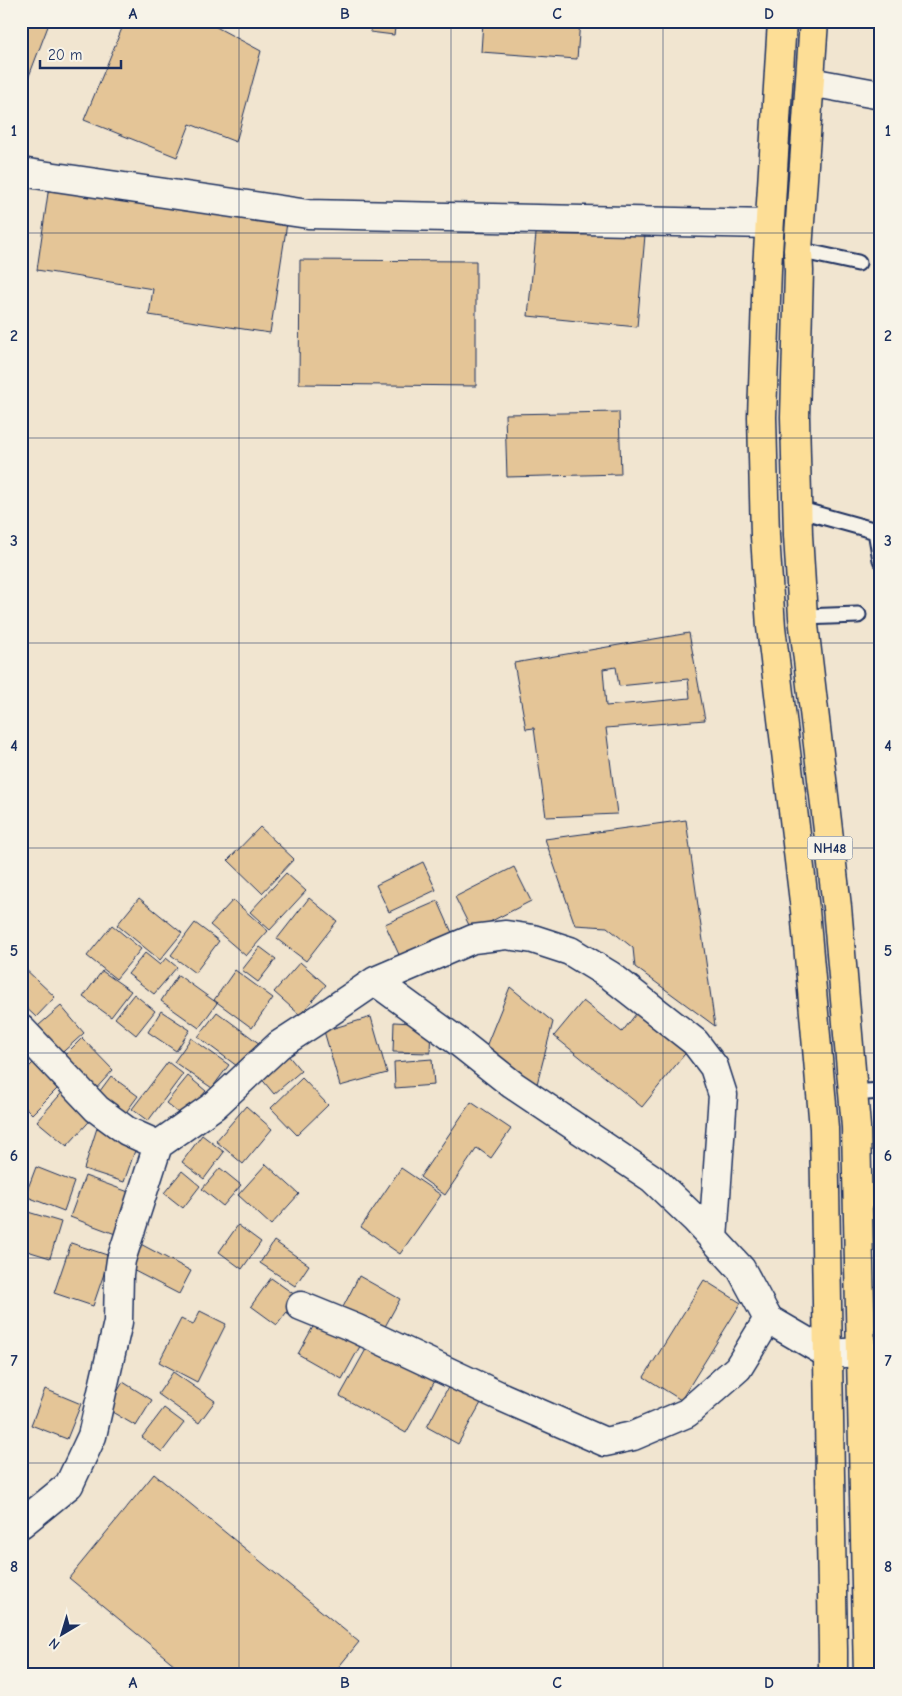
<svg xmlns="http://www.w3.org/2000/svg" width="902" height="1696" viewBox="0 0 902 1696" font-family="'Comic Neue',sans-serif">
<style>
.building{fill:#e4c597;stroke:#1b2f5e;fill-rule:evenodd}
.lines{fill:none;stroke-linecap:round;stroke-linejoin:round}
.lane-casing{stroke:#1b2f5e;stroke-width:19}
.street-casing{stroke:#1b2f5e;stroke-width:31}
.highway-casing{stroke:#1b2f5e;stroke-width:31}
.lane{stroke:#f7f3e8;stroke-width:15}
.street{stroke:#f7f3e8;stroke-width:28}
.highway{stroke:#fdde96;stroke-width:28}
.grid{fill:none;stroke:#1b2f5e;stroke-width:1;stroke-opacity:0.55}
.labels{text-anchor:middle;stroke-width:4.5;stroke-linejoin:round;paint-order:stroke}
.shield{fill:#f7f3e8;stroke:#5d6a87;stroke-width:1}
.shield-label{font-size:14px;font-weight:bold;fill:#1b2f5e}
.neatline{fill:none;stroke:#1b2f5e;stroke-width:2}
.grid-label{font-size:16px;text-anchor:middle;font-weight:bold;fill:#1b2f5e}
</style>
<rect width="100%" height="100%" fill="#f1e5d0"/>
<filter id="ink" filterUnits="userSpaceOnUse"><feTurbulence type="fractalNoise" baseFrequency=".02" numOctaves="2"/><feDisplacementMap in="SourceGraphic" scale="10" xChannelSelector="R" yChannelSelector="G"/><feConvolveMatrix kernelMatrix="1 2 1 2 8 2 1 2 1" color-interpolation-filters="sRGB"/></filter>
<g filter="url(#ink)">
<path class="building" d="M 21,21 L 50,21 L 21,97 Z
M 125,21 L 205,21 L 261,51 L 236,142 L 190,124 L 177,157 L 84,120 Z
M 372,21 L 396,21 L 394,35 L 370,32 Z
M 483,21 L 580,21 L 577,59 L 481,52 Z
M 49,186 L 287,223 L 270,333 L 149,315 L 153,289 L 37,270 Z
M 537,224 L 645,235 L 637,327 L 528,316 Z
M 300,260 L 476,261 L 476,386 L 299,384 Z
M 619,412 L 621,474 L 507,477 L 505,414 Z
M 689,633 L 705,720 L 606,728 L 617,814 L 546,817 L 534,728 L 526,729 L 514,663 ZM 616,667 L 619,686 L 688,679 L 690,698 L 606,706 L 603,669 Z
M 686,820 L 715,1026 L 635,967 L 633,948 L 607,927 L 575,925 L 545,839 Z
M 260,827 L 294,859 L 262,893 L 228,860 Z
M 423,862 L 436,890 L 389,912 L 376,885 Z
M 514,867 L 531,901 L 472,931 L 455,897 Z
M 286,873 L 306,891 L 270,930 L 250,912 Z
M 139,898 L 182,933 L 160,960 L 117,925 Z
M 309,898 L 337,921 L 306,961 L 277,939 Z
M 233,900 L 268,931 L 246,956 L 210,925 Z
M 438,901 L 453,935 L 401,959 L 385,924 Z
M 195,923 L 219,941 L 195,973 L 171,955 Z
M 112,925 L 141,949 L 116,979 L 87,956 Z
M 260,947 L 276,959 L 258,982 L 242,970 Z
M 145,953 L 160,965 L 166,958 L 177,967 L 154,994 L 128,974 Z
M 300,962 L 326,985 L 300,1015 L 274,992 Z
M 21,965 L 55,997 L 36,1017 L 21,1003 Z
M 235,970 L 273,998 L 252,1028 L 214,1000 Z
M 102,971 L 131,991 L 111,1017 L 83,997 Z
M 178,975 L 217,1003 L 199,1028 L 161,1001 Z
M 510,987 L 553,1022 L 537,1084 L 483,1054 Z
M 134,994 L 155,1011 L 136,1035 L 115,1018 Z
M 583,1001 L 622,1032 L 639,1010 L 688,1050 L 642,1107 L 554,1036 Z
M 61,1006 L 84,1033 L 55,1059 L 31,1032 Z
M 161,1011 L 190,1030 L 176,1051 L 148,1032 Z
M 217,1012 L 260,1044 L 241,1069 L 198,1037 Z
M 371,1017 L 387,1073 L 340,1086 L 324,1031 Z
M 394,1022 L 431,1024 L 430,1053 L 393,1052 Z
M 82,1038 L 113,1070 L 92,1093 L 60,1060 Z
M 191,1038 L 229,1065 L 212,1088 L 174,1062 Z
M 21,1043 L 31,1053 L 21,1062 Z
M 282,1048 L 301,1071 L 274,1094 L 255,1071 Z
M 38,1058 L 63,1083 L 32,1114 L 21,1103 L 21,1075 Z
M 432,1059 L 434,1085 L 395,1088 L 394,1062 Z
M 168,1062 L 183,1074 L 148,1121 L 132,1109 Z
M 111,1076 L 138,1096 L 124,1115 L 97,1095 Z
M 188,1076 L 206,1091 L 184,1118 L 166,1103 Z
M 302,1078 L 328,1105 L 297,1135 L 271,1108 Z
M 66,1088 L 96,1114 L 67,1146 L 37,1121 Z
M 471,1102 L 511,1129 L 491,1158 L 477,1148 L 445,1195 L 420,1177 Z
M 246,1106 L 272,1129 L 243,1164 L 216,1141 Z
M 97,1128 L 138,1142 L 124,1182 L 84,1169 Z
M 202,1135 L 224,1152 L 204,1179 L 182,1162 Z
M 266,1164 L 299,1194 L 271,1225 L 238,1195 Z
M 36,1167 L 74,1182 L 64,1211 L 25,1196 Z
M 220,1168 L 241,1185 L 223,1206 L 202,1189 Z
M 401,1168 L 441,1195 L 400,1254 L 361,1227 Z
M 182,1171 L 200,1186 L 183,1208 L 164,1193 Z
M 85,1176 L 134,1194 L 118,1235 L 70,1217 Z
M 28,1212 L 61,1222 L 50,1258 L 21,1249 L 21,1235 Z
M 238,1225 L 261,1242 L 242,1269 L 219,1252 Z
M 135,1241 L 191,1271 L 179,1294 L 123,1265 Z
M 274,1241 L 309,1265 L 295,1286 L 260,1263 Z
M 71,1243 L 110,1256 L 93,1306 L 54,1293 Z
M 359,1276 L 400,1299 L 381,1334 L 340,1313 Z
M 271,1278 L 298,1297 L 277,1325 L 251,1306 Z
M 704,1280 L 741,1303 L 681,1400 L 644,1377 Z
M 200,1311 L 226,1324 L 197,1382 L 159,1362 L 181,1319 L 193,1325 Z
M 320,1314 L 364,1339 L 342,1379 L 298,1354 Z
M 370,1342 L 436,1379 L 406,1433 L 340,1396 Z
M 173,1372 L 215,1401 L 199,1423 L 158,1394 Z
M 454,1376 L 486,1394 L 458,1444 L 427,1427 Z
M 123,1382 L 152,1400 L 136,1426 L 107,1409 Z
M 45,1389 L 81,1404 L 67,1439 L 31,1425 Z
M 164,1408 L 184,1423 L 162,1452 L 142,1437 Z
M 154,1474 L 359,1642 L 332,1675 L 187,1675 L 69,1578 Z"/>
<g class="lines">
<g class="lane-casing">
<path id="lane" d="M 798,250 L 858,263
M 797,509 L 876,531 L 881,560
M 803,617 L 858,615
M 853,1093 L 881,1091
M 861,1352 L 881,1350
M 861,1398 L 881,1409"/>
</g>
<g class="street-casing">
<path id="street" d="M 810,82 L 881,95
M 21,172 L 308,214 L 769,224
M 375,981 L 473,939 L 506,935 L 533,939 L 570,951 L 611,976 L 695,1042 L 714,1067 L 723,1095 L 713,1239
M 21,1029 L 97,1109 L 127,1131 L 158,1145
M 301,1306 L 355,1328 L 502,1397 L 605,1442 L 633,1436 L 687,1413 L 738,1368 L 768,1319
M 21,1524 L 69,1485 L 92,1436 L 118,1322 L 119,1274 L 121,1260 L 158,1145 L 215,1105 L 279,1045 L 325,1015 L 375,981 L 460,1043 L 513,1085 L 653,1179 L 695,1219 L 741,1269 L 768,1319 L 828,1354 L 861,1352"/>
</g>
<g class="highway-casing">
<path id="highway" d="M 782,21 L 767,269 L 762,417 L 765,536 L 771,627 L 805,910 L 824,1128 L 833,1650 L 833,1675
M 814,21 L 798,250 L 799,271 L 795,417 L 798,535 L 803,617 L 837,907 L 856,1127 L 868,1675"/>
</g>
<use href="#lane" class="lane"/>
<use href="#street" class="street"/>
<use href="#highway" class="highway"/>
</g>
</g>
<path class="grid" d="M 239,21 L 239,1675M 451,21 L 451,1675M 663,21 L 663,1675M 21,233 L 881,233M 21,438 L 881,438M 21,643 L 881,643M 21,848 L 881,848M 21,1053 L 881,1053M 21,1258 L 881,1258M 21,1463 L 881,1463"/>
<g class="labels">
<rect class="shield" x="807.5" y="836.5" width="45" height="23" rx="4"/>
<g class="shield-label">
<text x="830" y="853">NH48</text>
</g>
</g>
<rect width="902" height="1696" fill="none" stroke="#f7f3e8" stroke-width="55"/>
<g transform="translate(62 1634) rotate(218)" stroke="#f7f3e8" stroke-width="4" paint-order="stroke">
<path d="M0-4L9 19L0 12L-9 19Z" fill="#1b2f5e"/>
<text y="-8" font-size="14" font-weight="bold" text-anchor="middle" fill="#1b2f5e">N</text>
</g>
<path d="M40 60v8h81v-8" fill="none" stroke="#1b2f5e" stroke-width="2.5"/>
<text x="48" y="60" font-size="15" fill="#1b2f5e" stroke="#f7f3e8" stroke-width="4" paint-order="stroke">20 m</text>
<rect x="28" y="28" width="846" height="1640" class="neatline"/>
<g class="grid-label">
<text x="133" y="19">A</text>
<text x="345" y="19">B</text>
<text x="557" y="19">C</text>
<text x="769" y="19">D</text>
<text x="14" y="136">1</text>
<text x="888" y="136">1</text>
<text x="14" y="341">2</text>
<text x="888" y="341">2</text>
<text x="14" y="546">3</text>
<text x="888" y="546">3</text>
<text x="14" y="751">4</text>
<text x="888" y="751">4</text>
<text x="14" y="956">5</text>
<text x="888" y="956">5</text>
<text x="14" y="1161">6</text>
<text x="888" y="1161">6</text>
<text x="14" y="1366">7</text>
<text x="888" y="1366">7</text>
<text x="14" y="1572">8</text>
<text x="888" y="1572">8</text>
<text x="133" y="1688">A</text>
<text x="345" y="1688">B</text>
<text x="557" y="1688">C</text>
<text x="769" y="1688">D</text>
</g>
</svg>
